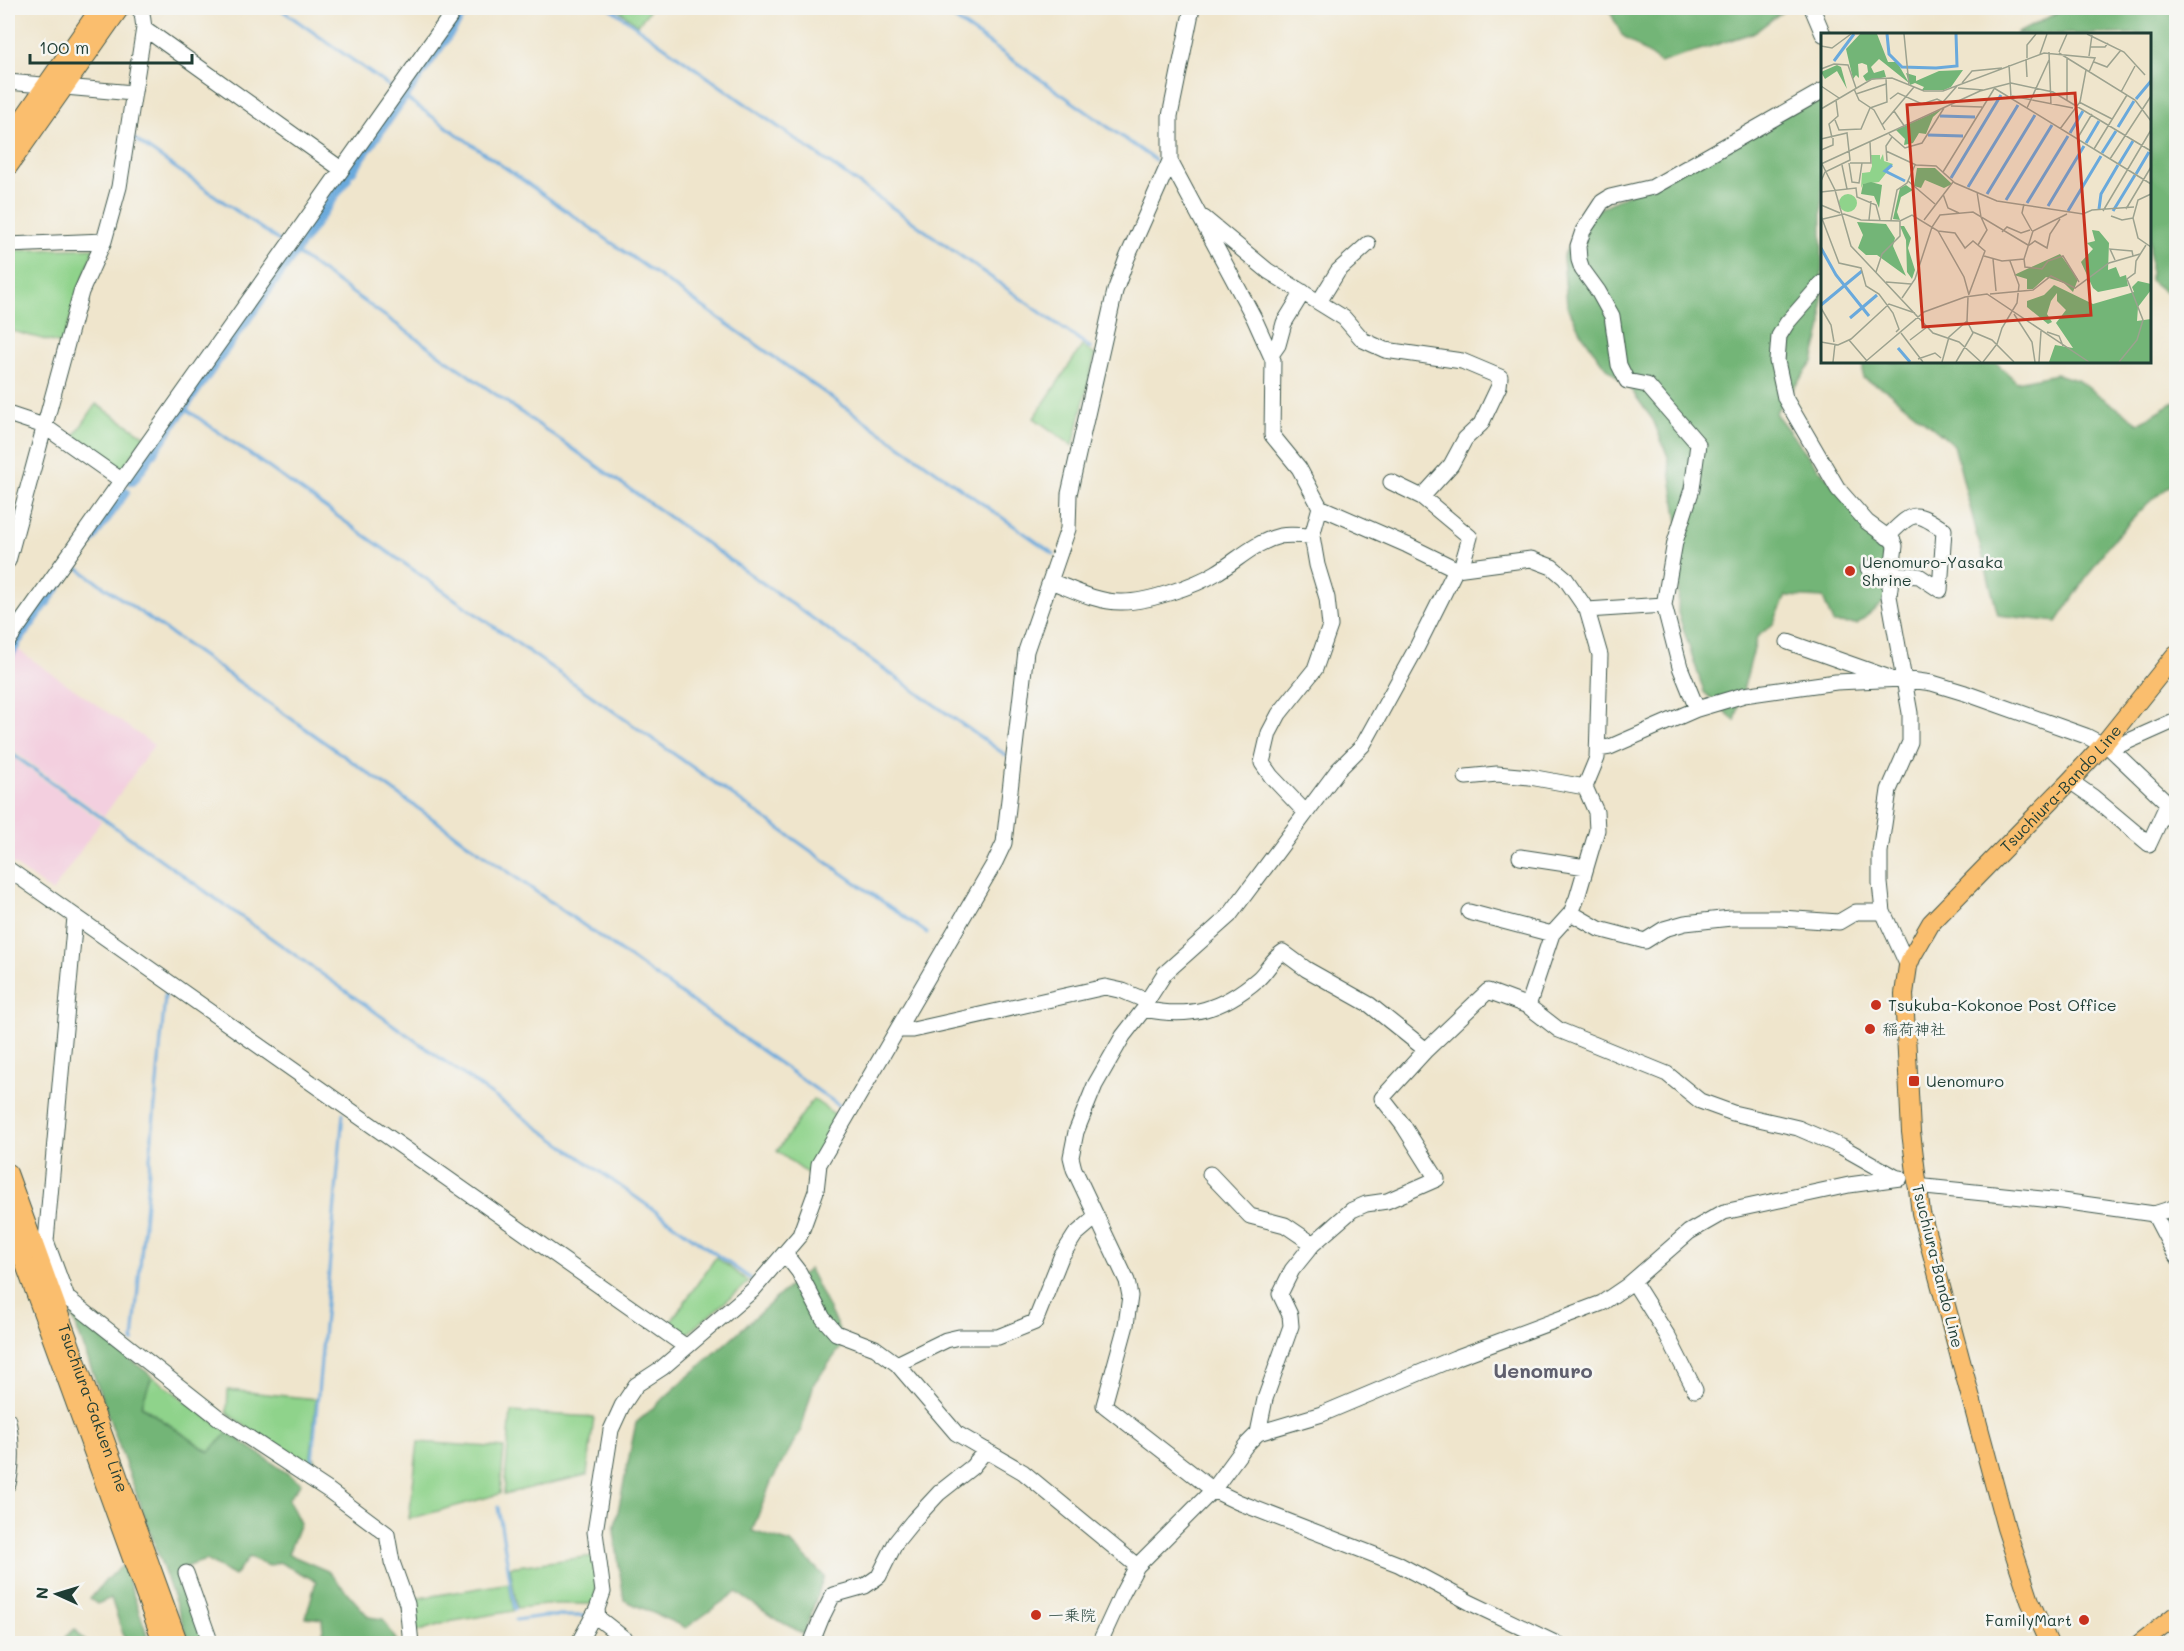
<svg xmlns="http://www.w3.org/2000/svg" width="2184" height="1651" viewBox="0 0 2184 1651" font-family="Mali,'Klee One',sans-serif">
<style>
.built{fill:#f3cfdf}
.green{fill:#8fd38b;stroke:#578860;stroke-width:1.5}
.forest{fill:#73b577;stroke:#497956;stroke-width:1.5}
.lines{fill:none;stroke-linecap:round;stroke-linejoin:round}
.stream{stroke:#69a9dc;stroke-width:3}
.canal{stroke:#69a9dc;stroke-width:12}
.minor-casing{stroke:#3e564b;stroke-width:17}
.major-casing{stroke:#3e564b;stroke-width:20}
.minor{stroke:#fff;stroke-width:15}
.major{stroke:#fabe6e;stroke-width:18}
.poi-dot{fill:#c8321e;stroke:#f6f6f2;stroke-width:2}
.labels{text-anchor:middle;stroke-width:5;stroke-linejoin:round;paint-order:stroke}
.poi-label{font-size:16px;fill:#1f3d34;stroke:#f6f6f2;text-anchor:start}
.street-label{font-size:16px;fill:#1f3d34;stroke:#f6f6f2}
.quarter-label{font-size:20px;font-weight:bold;fill:#60606e;stroke:#f6f6f2}
.inset-river{fill:none;stroke:#69a9dc;stroke-width:3}
.inset-road{fill:none;stroke:#9ca28f;stroke-width:1.5}
.view{fill:#c8321e;fill-opacity:0.15;stroke:#c8321e;stroke-width:3}
.inset-edge{fill:none;stroke:#1f3d34;stroke-width:3}
</style>
<rect width="100%" height="100%" fill="#f6f6f2"/>
<filter id="ink" filterUnits="userSpaceOnUse"><feTurbulence type="fractalNoise" baseFrequency=".0167" numOctaves="2"/><feDisplacementMap in="SourceGraphic" scale="12" xChannelSelector="R" yChannelSelector="G"/><feConvolveMatrix kernelMatrix="1 2 1 2 8 2 1 2 1" color-interpolation-filters="sRGB"/></filter>
<filter id="wash" filterUnits="userSpaceOnUse"><feTurbulence type="fractalNoise" baseFrequency=".008" numOctaves="4" result="noise"/><feDisplacementMap in="SourceGraphic" scale="24" xChannelSelector="R" yChannelSelector="G"/><feGaussianBlur stdDeviation="1.35" result="paint"/><feColorMatrix in="noise" values="0 0 0 0 0 0 0 0 0 0 0 0 0 0 0 0 0 1.4 0 .05"/><feComposite in="paint" operator="in"/></filter>
<g filter="url(#wash)">
<rect width="100%" height="100%" fill="#efe5cc"/>
<path class="built" d="M 17,649 L 154,745 L 104,816 L 8,747 L 8,663 Z
M 8,754 L 101,821 L 52,892 L 8,860 Z"/>
<path class="green" d="M 616,8 L 651,8 L 638,25 Z
M 94,248 L 62,344 L 8,330 L 8,251 Z
M 1082,346 L 1095,355 L 1073,446 L 1034,418 Z
M 96,404 L 145,436 L 120,473 L 71,441 Z
M 813,1099 L 840,1118 L 808,1174 L 777,1151 Z
M 716,1257 L 749,1282 L 682,1338 L 667,1327 Z
M 152,1376 L 228,1432 L 210,1452 L 141,1405 Z
M 228,1390 L 316,1399 L 311,1457 L 315,1458 L 312,1475 L 227,1413 Z
M 511,1412 L 594,1417 L 587,1475 L 504,1494 Z
M 418,1442 L 504,1448 L 500,1494 L 409,1519 Z
M 593,1556 L 597,1577 L 595,1601 L 590,1604 L 556,1604 L 517,1608 L 510,1567 Z
M 509,1583 L 514,1611 L 448,1622 L 416,1632 L 414,1599 Z"/>
<path class="forest" d="M 1608,8 L 1787,8 L 1755,32 L 1660,63 L 1622,35 Z
M 2066,8 L 2176,8 L 2176,301 L 2150,280 L 2150,34 L 2016,34 Z
M 1822,95 L 1822,326 L 1813,362 L 1775,413 L 1818,468 L 1889,545 L 1885,601 L 1857,624 L 1833,623 L 1823,598 L 1786,596 L 1773,624 L 1757,637 L 1735,721 L 1704,692 L 1678,613 L 1680,535 L 1668,457 L 1653,420 L 1632,391 L 1603,364 L 1581,333 L 1567,305 L 1563,257 L 1577,229 L 1599,209 Z
M 1863,362 L 1995,362 L 2017,382 L 2056,374 L 2077,380 L 2139,423 L 2176,401 L 2176,481 L 2147,504 L 2109,544 L 2057,622 L 1998,615 L 1954,445 L 1886,390 L 1863,378 Z
M 809,1269 L 845,1342 L 814,1383 L 801,1430 L 771,1482 L 752,1531 L 791,1543 L 824,1576 L 804,1634 L 774,1618 L 736,1592 L 686,1628 L 624,1600 L 614,1531 L 636,1423 Z
M 72,1315 L 152,1376 L 141,1406 L 209,1452 L 228,1432 L 301,1483 L 288,1499 L 300,1523 L 288,1554 L 328,1571 L 369,1617 L 383,1619 L 398,1643 L 324,1643 L 322,1619 L 306,1617 L 316,1581 L 279,1562 L 269,1566 L 249,1557 L 234,1576 L 206,1560 L 179,1569 L 206,1643 L 190,1643 Z
M 123,1565 L 150,1643 L 126,1643 L 111,1598 L 97,1604 L 90,1599 L 106,1580 Z
M 75,1629 L 87,1643 L 69,1643 L 65,1637 Z"/>
<g class="lines">
<path class="stream" d="M 279,8 L 392,88
M 610,8 L 1091,348
M 939,8 L 1155,160
M 403,96 L 1054,554
M 133,138 L 282,243
M 293,251 L 1007,756
M 183,407 L 927,933
M 72,564 L 844,1109
M 8,751 L 751,1279
M 133,1342 L 166,986
M 311,1473 L 343,1113
M 498,1507 L 515,1610
M 516,1620 L 543,1616 L 587,1616"/>
<path class="canal" d="M 461,15 L 466,8
M 351,170 L 456,22
M 241,326 L 346,178
M 132,480 L 236,332
M 19,638 L 124,492
M 8,655 L 15,644
M 8,1258 L 12,1265"/>
</g>
</g>
<g filter="url(#ink)">
<g class="lines">
<g class="minor-casing">
<path id="minor" d="M 1812,8 L 1823,34
M 144,28 L 341,169
M 8,82 L 133,93
M 1170,161 L 1254,318 L 1273,360 L 1272,435 L 1299,468 L 1320,507 L 1407,545 L 1456,569 L 1531,559 L 1552,567 L 1565,578 L 1587,610 L 1600,655 L 1597,758 L 1585,787 L 1596,812 L 1597,830 L 1577,898 L 1571,913 L 1552,934 L 1528,1006
M 1204,218 L 1268,271 L 1344,318 L 1363,340 L 1385,350 L 1462,361 L 1500,377 L 1499,386 L 1481,424 L 1465,439 L 1451,465 L 1422,497 L 1470,537 L 1461,568
M 8,245 L 104,241
M 1822,283 L 1787,323 L 1779,336 L 1777,361 L 1785,398 L 1838,489 L 1867,522 L 1893,541 L 1895,546 L 1889,596 L 1910,713 L 1910,742 L 1889,790 L 1880,852 L 1880,883 L 1883,912 L 1908,966
M 1319,302 L 1338,271 L 1368,244
M 1271,355 L 1278,345 L 1284,323 L 1303,292
M 8,414 L 44,426 L 121,480
M 1391,482 L 1422,497
M 1887,537 C 1913,512 1913,509 1944,530 L 1940,590 L 1919,576 L 1892,574
M 8,561 L 81,292 L 104,241 L 119,187 L 144,28 L 142,13 L 138,8
M 1868,568 L 1893,569
M 1456,569 L 1417,647 L 1363,745 L 1338,770 L 1229,916 L 1165,973 L 1147,1001 L 1144,1009 L 1123,1036 L 1095,1085 L 1076,1132 L 1071,1157 L 1074,1169 L 1127,1281 L 1130,1296 L 1126,1325 L 1104,1405 L 1213,1490 L 1238,1502 L 1398,1564 L 1471,1603 L 1557,1644
M 1050,581 C 1072,589 1096,602 1120,602 C 1145,603 1195,586 1216,573 C 1238,560 1255,542 1280,536 C 1290,534 1302,536 1312,536 L 1320,507
M 1664,605 L 1680,667 L 1697,709
M 1587,610 L 1664,605 L 1675,542 L 1692,489 L 1698,444 L 1647,385 L 1627,381 L 1619,365 L 1612,316 L 1598,291 L 1582,269 L 1579,260 L 1578,246 L 1583,231 L 1602,202 L 1610,197 L 1653,187 L 1822,91
M 8,641 L 456,8
M 1788,642 L 1887,677
M 1598,749 L 1610,747 L 1697,709 L 1744,695 L 1836,682 L 1903,679 L 1932,683 L 1965,693 L 2086,736 L 2111,749 L 2176,811
M 2111,749 L 2176,720
M 1466,777 L 1497,774 L 1530,777 L 1585,787
M 2070,781 L 2093,797 L 2149,844 L 2168,803
M 1306,813 L 1271,776 L 1262,763 L 1269,733 L 1279,714 L 1315,669 L 1330,626 L 1327,598 L 1317,565 L 1312,536
M 1520,857 L 1586,867
M 8,869 L 685,1346
M 1469,912 L 1552,934
M 1571,913 L 1599,929 L 1645,941 L 1664,929 L 1685,923 L 1731,918 L 1781,918 L 1839,922 L 1856,912 L 1883,912
M 75,917 L 46,1241 L 67,1298 L 219,1418 L 328,1490 L 387,1534 L 392,1562 L 407,1604 L 411,1644
M 1144,1009 C 1190,1019 1222,1010 1258,979 C 1267,971 1272,959 1283,952 L 1306,969 L 1370,1005 L 1426,1050
M 899,1030 L 913,1030 L 1105,987 L 1123,991 L 1147,1001
M 1210,1174 L 1250,1216 L 1285,1225 L 1313,1244
M 1916,1186 L 2062,1201 L 2154,1214 L 2176,1207
M 2154,1214 L 2176,1256
M 785,1254 L 799,1272 L 823,1318 L 836,1333 L 875,1348 L 897,1364 L 956,1433 L 1023,1472 L 1137,1566
M 1633,1281 L 1667,1335 L 1695,1390
M 897,1364 L 946,1340 L 959,1337 L 998,1337 L 1035,1322 L 1061,1257 L 1075,1235 L 1096,1217
M 8,1420 C 12,1442 13,1463 8,1484
M 1258,1433 L 1265,1399 L 1291,1326 L 1290,1315 L 1280,1294 L 1292,1270 L 1313,1244 L 1352,1210 L 1366,1204 L 1387,1201 L 1437,1179 L 1403,1125 L 1382,1098 L 1426,1050 L 1488,991 L 1528,1006 L 1559,1030 L 1667,1074 L 1700,1101 L 1733,1113 L 1798,1128 L 1842,1147 L 1897,1178
M 186,1573 L 211,1644
M 597,1609 L 598,1618 L 631,1644
M 578,1644 L 597,1609 L 603,1592 L 595,1532 L 611,1430 L 622,1406 L 636,1385 L 662,1368 L 753,1290 L 800,1235 L 816,1191 L 819,1164 L 995,862 L 1004,843 L 1026,651 L 1068,529 L 1069,494 L 1115,291 L 1127,258 L 1170,161 L 1170,116 L 1192,8
M 811,1644 L 821,1619 L 833,1595 L 865,1586 L 879,1576 L 896,1542 L 913,1521 L 939,1493 L 972,1467 L 986,1450
M 1099,1644 L 1122,1594 L 1137,1566 L 1213,1490 L 1246,1445 L 1258,1433 L 1322,1414 L 1455,1358 L 1602,1303 L 1627,1286 L 1689,1232 L 1724,1212 L 1849,1185 L 1900,1178"/>
</g>
<g class="major-casing">
<g id="major">
<path d="M 8,140 L 100,8"/>
<path d="M 8,167 L 120,8"/>
<path id="s1" d="M 8,1173 L 179,1644"/>
<path d="M 8,1218 L 163,1644"/>
<path id="s2" d="M 2049,1644 L 2030,1601 L 2006,1528 L 1921,1213 L 1911,1132 L 1904,994 L 1908,966 L 1912,956 L 1931,923 L 2070,781 L 2103,745 L 2176,654"/>
<path d="M 2139,1644 L 2176,1615"/>
</g>
</g>
<use href="#minor" class="minor"/>
<use href="#major" class="major"/>
</g>
</g>
<g class="poi-dot">
<circle cx="1850" cy="571" r="6"/>
<circle cx="1876" cy="1005" r="6"/>
<circle cx="1870" cy="1029" r="6"/>
<rect x="1908" y="1075" width="12" height="12" rx="3"/>
<circle cx="1036" cy="1615" r="6"/>
<circle cx="2084" cy="1620" r="6"/>
</g>
<g class="labels">
<g class="poi-label">
<text x="1862" y="568">Uenomuro-Yasaka<tspan x="1862" dy="18">Shrine</tspan></text>
<text x="1888" y="1011">Tsukuba-Kokonoe Post Office</text>
<text x="1882" y="1035">稲荷神社</text>
<text x="1926" y="1087">Uenomuro</text>
<text x="1048" y="1621">一乗院</text>
<text x="2072" y="1626" text-anchor="end">FamilyMart</text>
</g>
<g class="street-label">
<text dy="6" stroke="none"><textPath href="#s2" startOffset="934">Tsuchiura-Bando Line</textPath></text>
<text transform="translate(1938 1266) rotate(76)" y="6">Tsuchiura-Bando Line</text>
<text dy="6" stroke="none"><textPath href="#s1" startOffset="250">Tsuchiura-Gakuen Line</textPath></text>
</g>
<g class="quarter-label">
<text x="1543" y="1378">Uenomuro</text>
</g>
</g>
<g transform="translate(1821 33)">
<rect width="330" height="330" fill="#efe5cc"/>
<path d="M 62,121 L 63,128 L 72,131 L 70,134 L 58,149 L 42,151 L 40,155 L 41,140 L 49,139 L 51,133 L 50,122 L 59,122 L 59,127 ZM18 170a9 9 0 1 1 18 0a9 9 0 1 1-18 0Z" fill="#8fd38b"/>
<path d="M 39,1 L 56,1 L 67,29 L 76,29 L 88,50 L 58,26 L 50,34 L 53,40 L 63,37 L 65,44 L 45,48 L 42,43 L 47,39 L 46,32 L 41,30 L 37,31 L 38,45 L 35,42 L 32,46 L 25,16 ZM 16,32 L 20,34 L 26,56 L 16,38 L 4,46 L 0,39 ZM 142,37 L 130,54 L 123,57 L 101,57 L 103,54 L 94,50 L 89,52 L 85,40 L 95,43 L 95,48 L 118,38 ZM 121,76 L 112,84 L 105,101 L 98,100 L 92,110 L 83,112 L 84,106 L 75,97 ZM 96,135 L 114,135 L 131,151 L 123,155 L 104,147 L 100,155 L 93,153 ZM 50,149 L 61,152 L 58,175 L 53,163 L 40,161 L 42,151 ZM 85,152 L 92,157 L 80,164 L 76,179 L 79,187 L 72,186 L 79,155 ZM 36,189 L 65,191 L 74,205 L 72,213 L 85,243 L 56,222 L 45,222 L 37,215 L 42,202 ZM 79,193 L 83,193 L 90,205 L 87,215 L 94,237 L 91,246 L 86,239 L 85,207 ZM 271,197 L 278,198 L 288,210 L 287,237 L 295,234 L 299,244 L 305,242 L 307,253 L 277,259 L 272,255 L 260,229 L 272,216 L 266,210 L 274,208 ZM 239,221 L 257,246 L 252,259 L 243,250 L 225,244 L 212,256 L 206,256 L 206,246 L 193,242 ZM 317,248 L 330,251 L 330,257 L 317,274 L 316,288 L 330,286 L 330,329 L 228,329 L 234,312 L 252,315 L 235,290 L 245,277 L 236,268 L 236,260 L 230,268 L 226,281 L 231,289 L 227,291 L 206,274 L 206,268 L 223,262 L 233,252 L 272,271 L 313,259 L 311,254 Z" fill="#73b577"/>
<path class="inset-river" d="M 66,1 L 68,21 L 81,34 L 115,35 L 136,33 L 135,1M 13,28 L 33,1M 315,66 L 330,48M 119,83 L 154,84M 297,94 L 313,68M 249,100 L 262,78M 107,102 L 142,103M 265,110 L 278,88M 281,120 L 295,98M 298,131 L 312,108M 71,132 L 64,138 L 84,148M 315,141 L 328,119M 130,145 L 180,62M 147,154 L 197,72M 166,161 L 214,82M 185,167 L 231,92M 206,170 L 247,103M 227,173 L 263,113M 278,176 L 280,161 L 297,132M 247,178 L 280,123M 292,178 L 314,142M 0,215 L 15,242 L 48,283M 0,272 L 41,238M 29,285 L 56,262M 77,315 L 89,329"/>
<path class="inset-road" d="M 83,1 L 88,52M 266,1 L 303,19 L 324,42M 0,13 L 11,15 L 30,1M 269,14 L 284,14 L 287,10M 228,19 L 230,72M 238,19 L 246,1M 238,20 L 314,67 L 330,88M 219,21 L 226,1M 268,23 L 271,2M 206,25 L 206,12 L 215,1M 246,25 L 246,68M 205,26 L 206,44M 273,29 L 286,34 L 300,17M 188,32 L 190,64M 0,36 L 13,31 L 27,32 L 35,55M 141,50 L 151,38 L 181,35M 0,53 L 18,65M 137,55 L 162,57M 173,55 L 330,151M 33,56 L 38,67 L 53,77 L 64,97M 300,59 L 314,33M 35,61 L 65,51M 191,63 L 252,75M 69,66 L 77,60 L 101,71 L 116,66 L 122,69 L 136,53M 258,69 L 291,86M 130,73 L 161,74M 49,75 L 66,69 L 65,45M 206,75 L 228,27M 0,76 L 51,46 L 71,45 L 103,58 L 122,58 L 223,20 L 274,25 L 268,39M 73,78 L 84,94M 14,87 L 18,97 L 40,96 L 49,75M 61,92 L 93,54M 239,96 L 259,69 L 265,37M 68,101 L 84,115 L 101,110 L 123,75M 11,105 L 8,91 L 17,83 L 15,67M 0,106 L 26,100 L 29,127 L 4,139 L 0,148M 256,106 L 271,81M 273,116 L 306,62M 0,117 L 12,112 L 12,105M 65,118 L 95,132 L 115,133 L 134,150 L 176,168 L 262,181 L 271,177 L 313,174M 289,126 L 330,63M 66,128 L 65,113 L 71,104M 0,129 L 14,157 L 30,213 L 112,300 L 138,309 L 160,329M 28,130 L 31,149 L 38,150 L 41,130M 29,130 L 50,130 L 49,109M 0,131 L 159,58 L 190,50 L 232,59 L 330,118M 21,132 L 26,156M 122,139 L 173,56M 87,148 L 114,171M 0,159 L 35,155 L 36,164 L 55,172 L 59,187M 156,159 L 160,184M 122,161 L 127,175 L 138,180M 330,161 L 317,167 L 312,185 L 317,205 L 330,214M 203,171 L 201,180 L 211,198M 0,172 L 19,180M 305,176 L 330,134M 282,178 L 330,97M 0,183 L 18,230 L 40,235 L 45,253 L 58,261 L 72,280 L 78,296 L 75,299M 290,183 L 301,187 L 312,185M 2,186 L 23,181 L 40,187 L 79,188 L 91,182 L 117,198 L 134,200 L 144,215 L 152,208 L 164,218 L 148,261M 48,187 L 50,168M 70,187 L 76,157 L 86,150 L 94,132M 103,187 L 132,149M 117,198 L 143,244 L 148,262M 181,199 L 186,194 L 200,200 L 209,197M 157,212 L 166,197 L 160,184M 207,213 L 214,208 L 226,215 L 229,201 L 239,186M 163,223 L 181,228 L 203,226 L 212,198 L 246,181M 172,226 L 175,258M 203,226 L 204,234 L 221,236 L 227,228 L 242,223 L 258,249M 294,227 L 289,216 L 311,218 L 312,223M 55,239 L 61,221 L 79,203 L 79,188M 65,249 L 90,251M 169,261 L 212,257 L 230,243 L 254,255 L 288,230 L 319,221M 81,265 L 94,246 L 111,194 L 119,182 L 152,179 L 207,212M 0,275 L 10,292 L 13,309M 193,281 L 211,309 L 214,329M 152,299 L 171,307 L 193,329M 226,299 L 238,303 L 242,313M 80,300 L 102,329M 28,307 L 46,328M 89,307 L 106,294M 0,309 L 17,312 L 30,306 L 68,271 L 94,280M 97,326 L 114,320 L 120,325M 12,329 L 14,311M 44,329 L 103,279 L 144,264 L 166,261 L 268,329M 121,329 L 128,304 L 146,288M 135,329 L 152,300 L 146,288 L 147,264M 162,329 L 176,311 L 181,295 L 196,270 L 198,252 L 189,228M 218,329 L 220,298M 298,329 L 316,307 L 322,287 L 306,246 L 314,240 L 315,228 L 325,212"/>
<path class="view" d="M 254,60 L 270,282 L 102,294 L 86,72 Z"/>
<rect width="330" height="330" class="inset-edge"/>
</g>
<rect width="2184" height="1651" fill="none" stroke="#f6f6f2" stroke-width="30"/>
<g transform="translate(57 1594) rotate(274)" stroke="#f6f6f2" stroke-width="4.5" paint-order="stroke">
<path d="M0-4.5L10 22L0 15L-10 22Z" fill="#1f3d34"/>
<text y="-9" font-size="16" font-weight="bold" text-anchor="middle" fill="#1f3d34">N</text>
</g>
<path d="M30 54v9h162v-9" fill="none" stroke="#1f3d34" stroke-width="3"/>
<text x="39" y="54" font-size="18" fill="#1f3d34" stroke="#f6f6f2" stroke-width="4.5" paint-order="stroke">100 m</text>
</svg>
